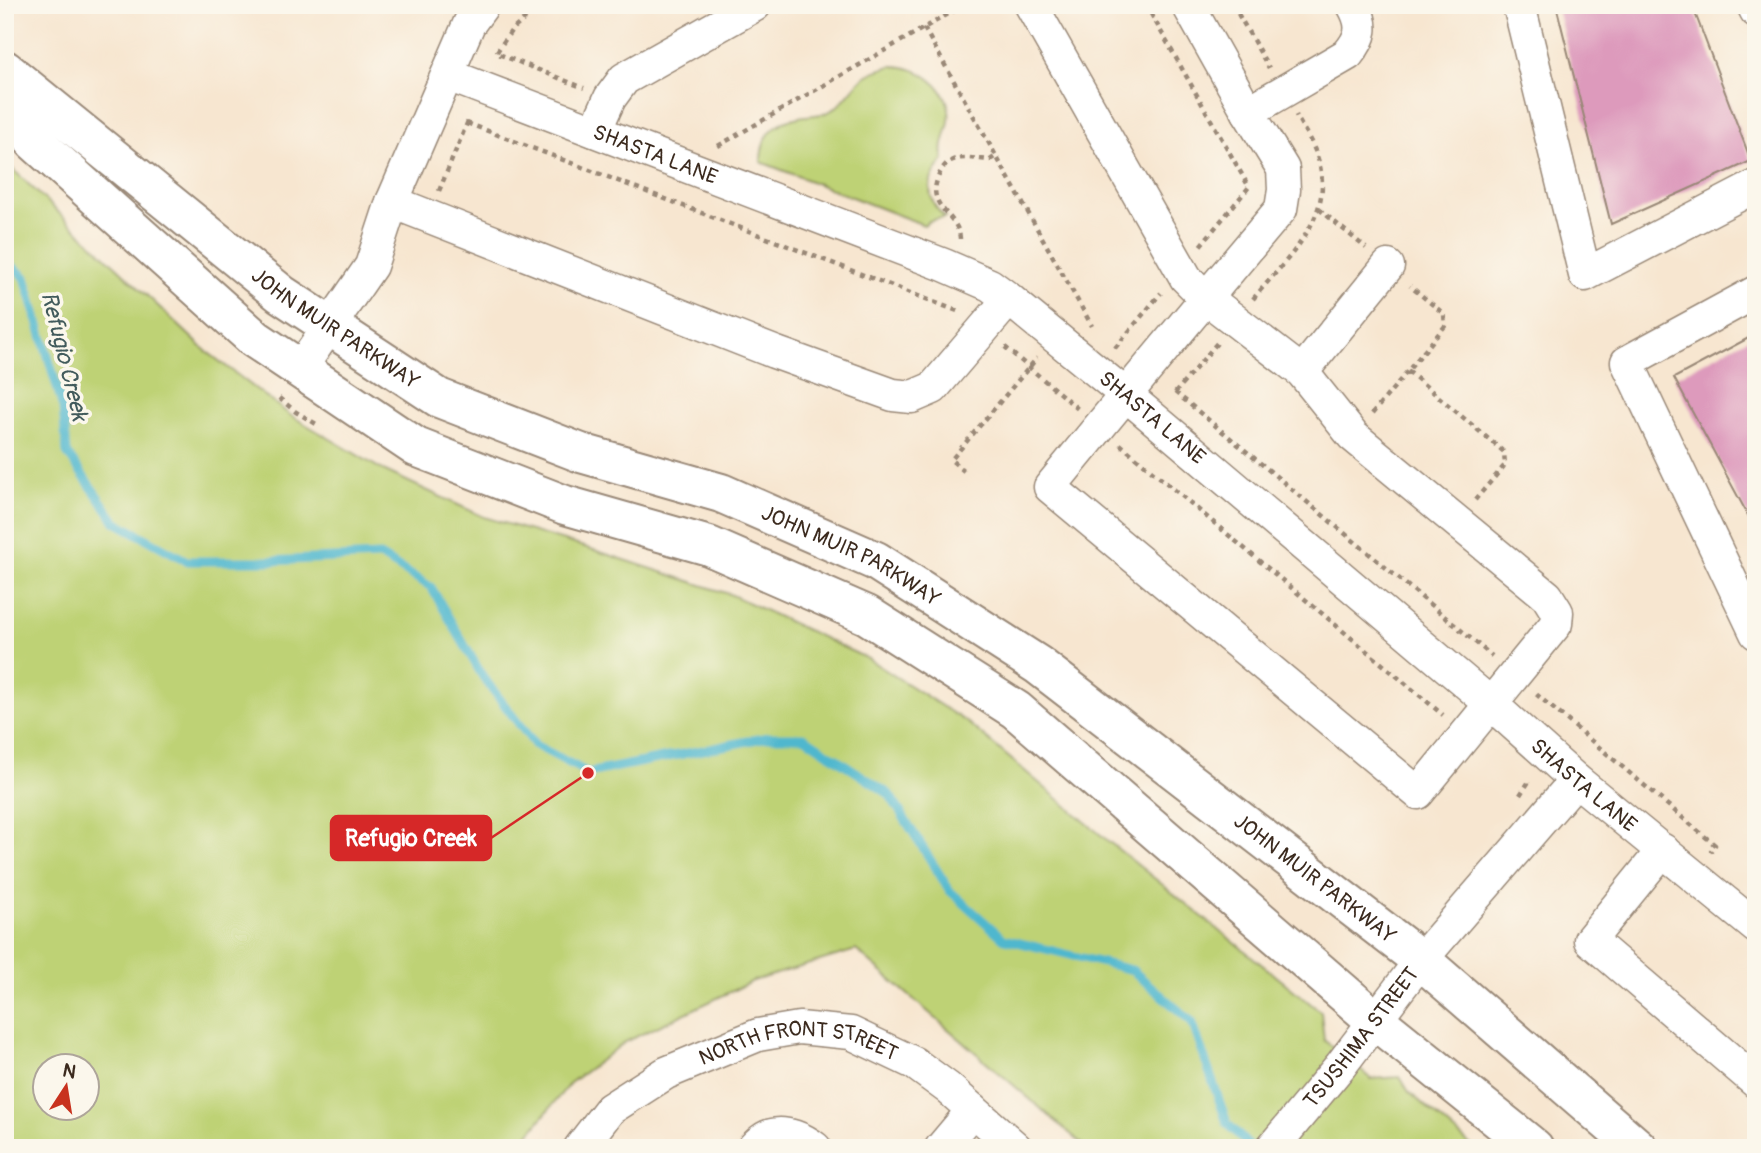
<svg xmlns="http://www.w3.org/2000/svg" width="1761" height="1153" viewBox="0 0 1761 1153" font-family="Pangolin,sans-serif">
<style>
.green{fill:#bed275;stroke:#7c7e4a;stroke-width:2;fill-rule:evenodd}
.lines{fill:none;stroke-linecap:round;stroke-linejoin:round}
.stream{stroke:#50b7ce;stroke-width:9}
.building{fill:#dd9abc}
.minor-casing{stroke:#987;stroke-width:35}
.major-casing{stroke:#987;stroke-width:42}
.path{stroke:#987;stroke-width:4.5;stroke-dasharray:5 5;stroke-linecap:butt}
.minor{stroke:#fff;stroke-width:32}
.major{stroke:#fff;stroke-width:38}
.labels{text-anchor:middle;stroke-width:7;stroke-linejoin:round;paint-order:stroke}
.street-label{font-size:21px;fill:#3b2a1e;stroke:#fbf7ec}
.water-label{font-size:23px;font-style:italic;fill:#425b5c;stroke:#fbf7ec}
.leader{fill:none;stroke:#d62828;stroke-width:2.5}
.callout-dot{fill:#d62828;stroke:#fbf7ec;stroke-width:2.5}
.callout{fill:#d62828;stroke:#d62828;stroke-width:2.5}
.callout-label{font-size:23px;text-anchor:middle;font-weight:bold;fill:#fff}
</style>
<rect width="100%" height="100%" fill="#fbf7ec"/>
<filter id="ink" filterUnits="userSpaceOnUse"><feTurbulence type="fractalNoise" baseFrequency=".0143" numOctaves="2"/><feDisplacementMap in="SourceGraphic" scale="14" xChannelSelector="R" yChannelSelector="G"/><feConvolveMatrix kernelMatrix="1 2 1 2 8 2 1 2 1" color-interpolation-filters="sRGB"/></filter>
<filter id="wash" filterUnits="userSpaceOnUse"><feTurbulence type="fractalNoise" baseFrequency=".00686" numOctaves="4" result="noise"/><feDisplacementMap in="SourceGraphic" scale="28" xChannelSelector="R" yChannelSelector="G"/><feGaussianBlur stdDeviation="1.57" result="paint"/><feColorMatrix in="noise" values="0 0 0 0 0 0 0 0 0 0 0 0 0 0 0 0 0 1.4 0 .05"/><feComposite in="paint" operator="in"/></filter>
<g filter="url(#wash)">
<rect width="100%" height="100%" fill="#f7e6d0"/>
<path class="green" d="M 891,66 C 920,65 953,89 949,121 C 947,135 939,146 944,160 C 940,165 933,173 931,180 C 928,195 934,208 945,217 C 936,221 932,217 924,225 L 761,162 C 761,137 773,122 799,117 C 811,115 825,116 835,108 C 847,99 854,84 866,76 C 873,71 882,69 891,66 Z
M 5,162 L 206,351 L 290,415 L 381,469 L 484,517 L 594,550 L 732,595 L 868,659 L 968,723 L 1108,841 L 1321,1012 L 1324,1040 L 1371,1079 L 1400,1077 L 1409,1092 L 1474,1148 L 1087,1148 L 856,950 L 753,981 L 625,1042 L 570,1083 L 518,1148 L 5,1148 ZM 46,1066 L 88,1066 L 88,1108 L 46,1108 Z"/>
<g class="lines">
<path class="stream" d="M 5,260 L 25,277 L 63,408 L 67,453 L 116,522 L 187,561 L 267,561 L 380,556 L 431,587 L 483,677 L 535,745 L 588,773 L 768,737 L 804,737 L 889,794 L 950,891 L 1004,939 L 1132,970 L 1192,1022 L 1227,1123 L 1251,1148"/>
</g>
<g id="blocks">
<path class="building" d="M 1556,5 L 1692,5 L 1751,161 L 1611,224 Z
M 1756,334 L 1756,530 L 1674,378 Z"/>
</g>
</g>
<g filter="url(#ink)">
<use href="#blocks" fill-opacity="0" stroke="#987" stroke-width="2"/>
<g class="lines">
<g class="minor-casing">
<g id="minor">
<path d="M 1031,5 L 1186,278 L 1206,298 L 1302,372 L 1353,436 L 1547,596 L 1557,612 L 1556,624 L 1418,793 L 1050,487 C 1126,394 1203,301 1281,209 L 1284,190 L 1283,169 L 1248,112 L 1188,5"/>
<path d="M 1519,5 L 1585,275 L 1756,186"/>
<path d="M 1753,5 L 1756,11"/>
<path id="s1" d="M 448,75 L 944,265 L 990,285 L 1009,299 L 1126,395 L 1490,703 L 1576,780 L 1756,927"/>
<path d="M 1248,112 L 1348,54 C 1362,37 1365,26 1353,5"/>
<path d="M 595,131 L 610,98 L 624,79 L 755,5"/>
<path d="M 392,202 L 774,352 L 893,395 L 912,397 L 933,388 L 1009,299"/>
<path d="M 1756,292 L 1627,362 L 1756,633"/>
<path d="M 300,369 L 371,266 L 392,202 L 469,24 L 483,5"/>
<path d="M 1302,372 L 1388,266"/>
<path d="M 1663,850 L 1590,940 L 1756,1082"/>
<path id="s2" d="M 580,1148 L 610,1109 L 666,1073 L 758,1035 L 799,1028 L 851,1033 L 914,1063 L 948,1088 L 1016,1148"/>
<path d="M 753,1148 C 758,1143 765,1136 772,1135 C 786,1131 804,1139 815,1148"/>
<path d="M 941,1148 L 973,1110"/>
<path id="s3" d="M 1272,1148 L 1341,1065 L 1421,960 L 1576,780"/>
</g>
</g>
<g class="major-casing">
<g id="major">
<path id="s4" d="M 5,70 L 281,294 L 439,398 L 581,453 L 721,493 L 876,561 L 1038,665 L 1421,960 L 1638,1148"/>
<path d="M 5,92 L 34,141 L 255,339 L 416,447 L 565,505 L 709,546 L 867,615 L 1016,710 L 1375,1020 L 1534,1148"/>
</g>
</g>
<path class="path" d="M 541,5 L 511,31 L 496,53 L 584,88
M 1146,5 L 1249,187 L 1200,246
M 1233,5 L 1269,68
M 924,28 L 1092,326
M 467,123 L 960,312
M 718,146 L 964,5
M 439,191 L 468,121
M 1319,209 L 1366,248
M 960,239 C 959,212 921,208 941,171 C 951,152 972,159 990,160 L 996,156
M 1253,299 C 1292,252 1344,210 1312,144 C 1307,134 1301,125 1296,115
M 1005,347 L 1078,409
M 1115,348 L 1161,293
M 1408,371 L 1504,452 L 1505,465 L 1475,500
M 1175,392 L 1492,656
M 1175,393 L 1217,343
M 279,398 L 296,412 L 318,425
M 1372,414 L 1445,326 L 1444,314 L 1410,286
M 1120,444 L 1443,715
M 964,471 L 951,460 L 1037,358
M 1536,694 L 1715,845 L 1710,852
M 1520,795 L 1528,783 L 1528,778"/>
<use href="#minor" class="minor"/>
<use href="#major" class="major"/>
</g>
</g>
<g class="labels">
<g class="street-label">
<text dy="7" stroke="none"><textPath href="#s1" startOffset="222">SHASTA LANE</textPath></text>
<text dy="7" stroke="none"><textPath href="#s4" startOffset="420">JOHN MUIR PARKWAY</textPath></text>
<text dy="7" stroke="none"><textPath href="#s1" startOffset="791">SHASTA LANE</textPath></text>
<text dy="7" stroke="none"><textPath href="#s4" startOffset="987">JOHN MUIR PARKWAY</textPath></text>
<text dy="7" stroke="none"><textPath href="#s1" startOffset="1358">SHASTA LANE</textPath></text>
<text dy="7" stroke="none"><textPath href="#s4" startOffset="1554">JOHN MUIR PARKWAY</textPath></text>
<text dy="7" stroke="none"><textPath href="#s3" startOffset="142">TSUSHIMA STREET</textPath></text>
<text dy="7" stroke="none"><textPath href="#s2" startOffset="256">NORTH FRONT STREET</textPath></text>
</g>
<g class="water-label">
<text transform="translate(65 356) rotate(76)" y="8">Refugio Creek</text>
</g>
</g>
<path class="leader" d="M588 773L491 838"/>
<circle class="callout-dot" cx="588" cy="773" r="7"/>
<rect class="callout" x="331" y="816" width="160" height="44" rx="7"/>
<g class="callout-label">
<text x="411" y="846">Refugio Creek</text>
</g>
<rect width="1761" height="1153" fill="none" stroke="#fbf7ec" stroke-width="28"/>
<g transform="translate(66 1087) rotate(12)"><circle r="33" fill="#fbf7ec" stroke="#aea59a" stroke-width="2"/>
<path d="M0-5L12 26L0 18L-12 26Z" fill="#c8321e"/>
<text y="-10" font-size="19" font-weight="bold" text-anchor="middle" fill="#3b2a1e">N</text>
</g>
</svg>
